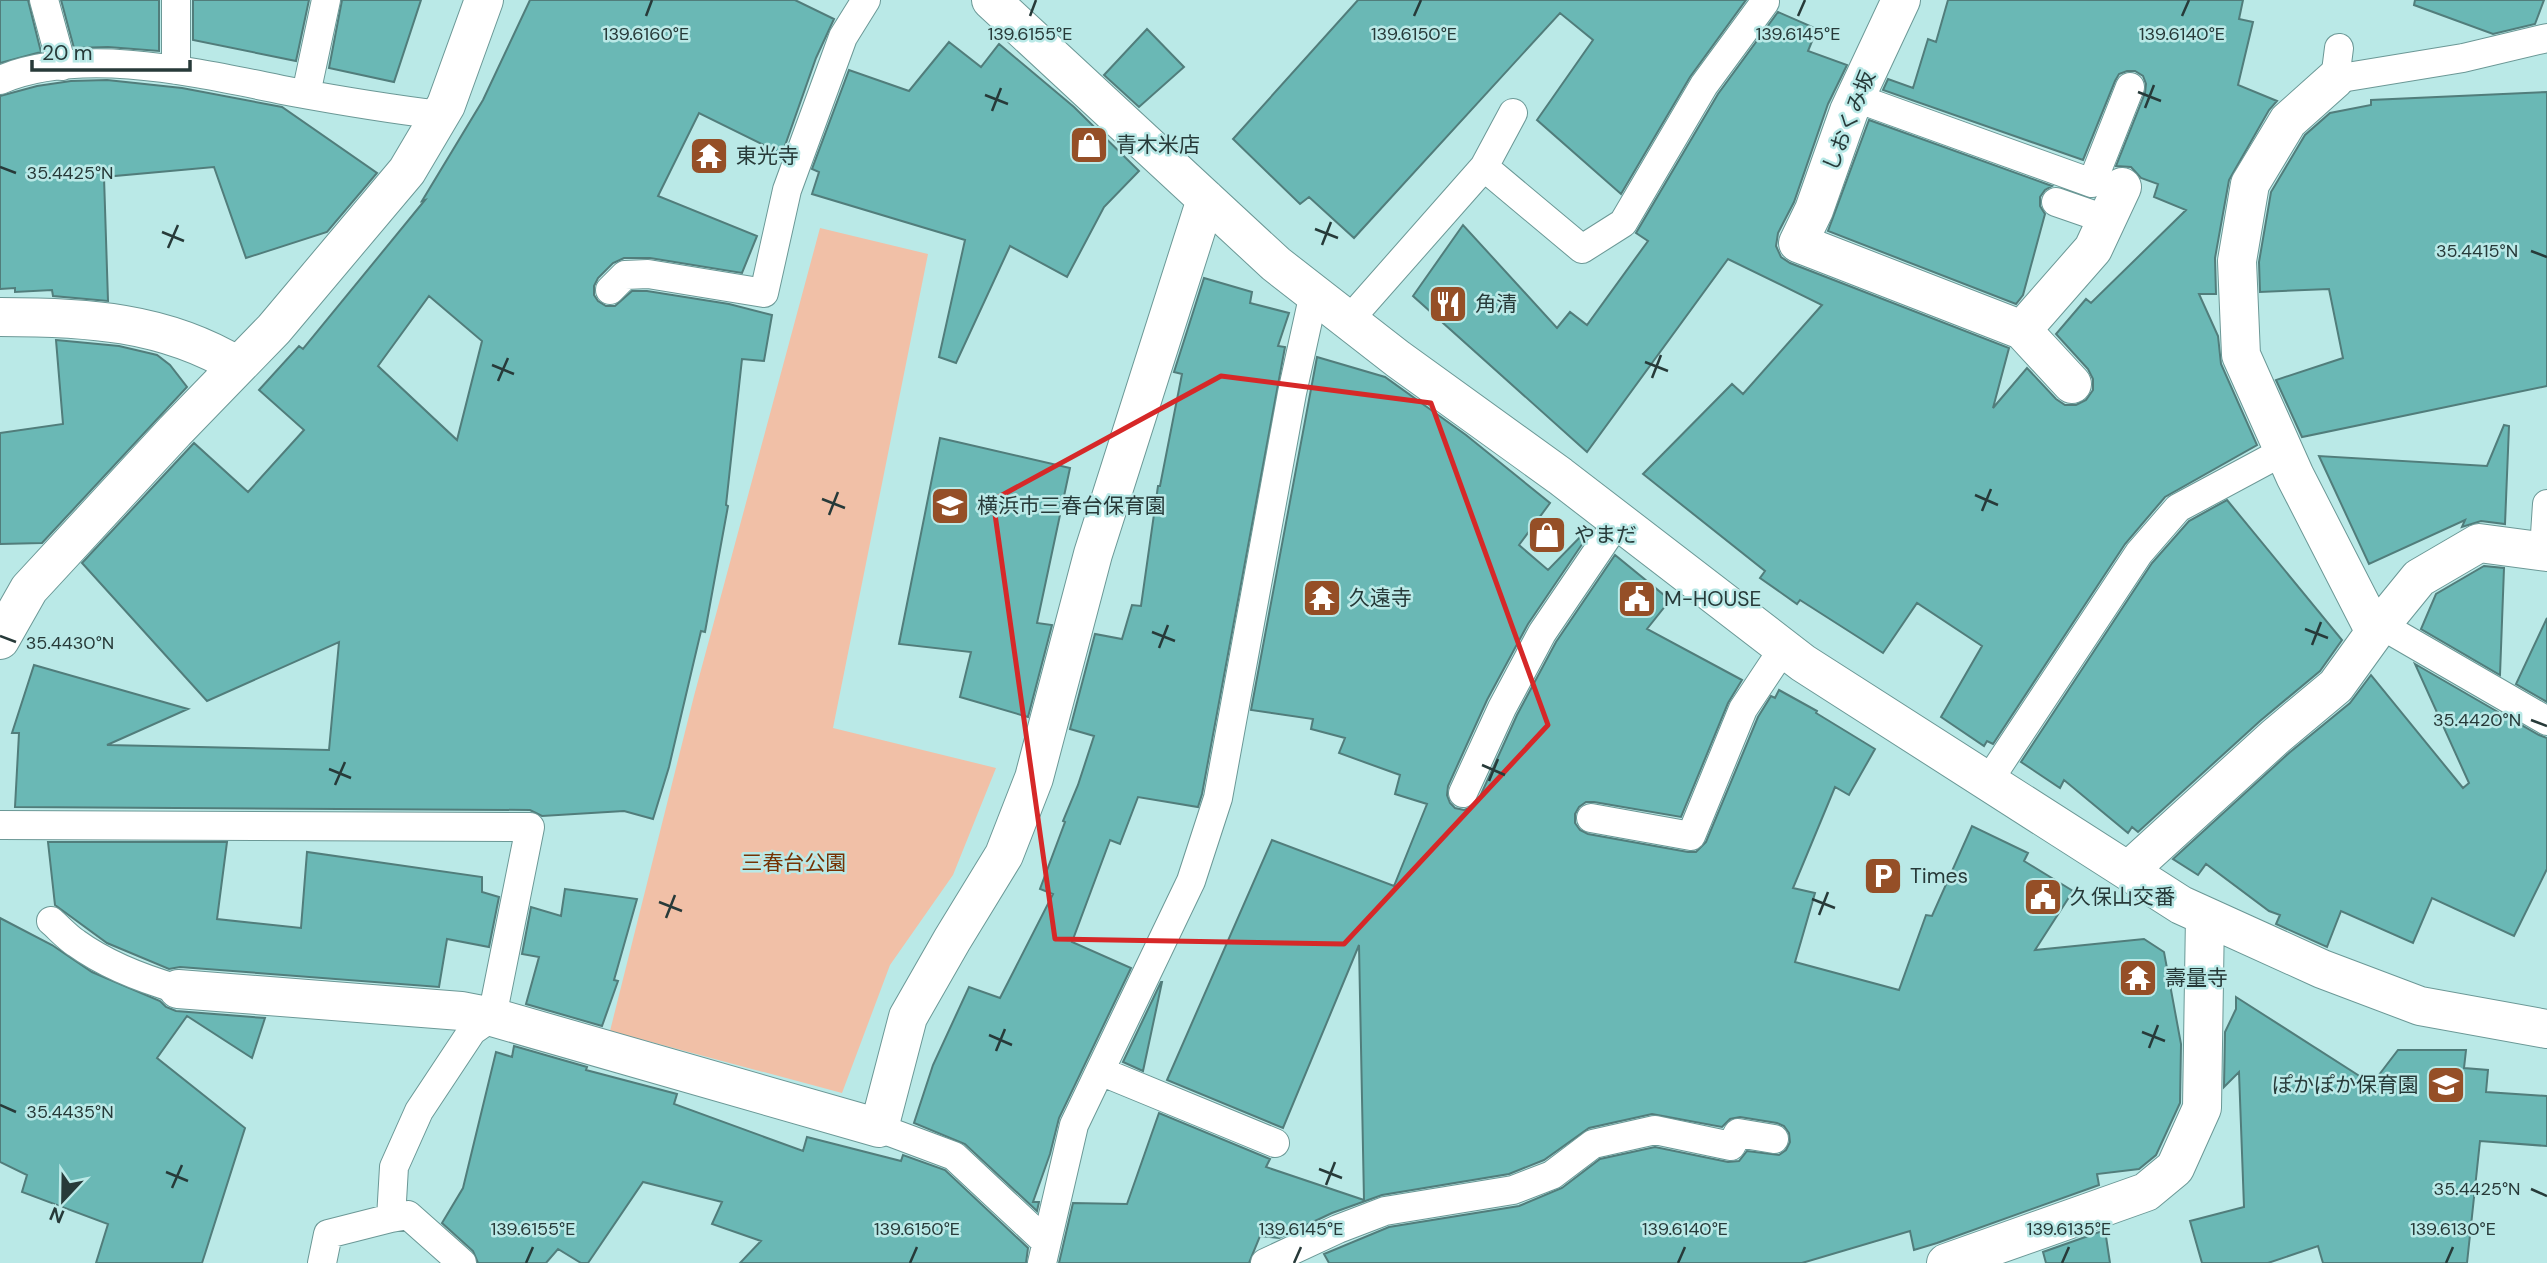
<svg xmlns="http://www.w3.org/2000/svg" width="2547" height="1263" viewBox="0 0 2547 1263" font-family="'DM Sans','Noto Sans JP',sans-serif">
<style>
.green{fill:#f1c0a7}
.building{fill:#6ab8b5;stroke:#517d7b;stroke-width:2;fill-rule:evenodd}
.lines{fill:none;stroke-linecap:round;stroke-linejoin:round}
.service-casing{stroke:#6b9896;stroke-width:30}
.minor-casing{stroke:#6b9896;stroke-width:40}
.service{stroke:#fff;stroke-width:28}
.minor{stroke:#fff;stroke-width:38}
.marked{fill:none;stroke:#d62828;stroke-width:5;stroke-linejoin:round}
.ticks{fill:none;stroke:#273a39;stroke-width:2.5}
.labels{text-anchor:middle;stroke-width:5;stroke-linejoin:round;paint-order:stroke}
.street-label{font-size:21px;fill:#273a39;stroke:#bae9e7}
.poi-label{font-size:21px;fill:#273a39;stroke:#bae9e7;text-anchor:start}
.park-label{font-size:21px;fill:#753204;stroke:#bae9e7}
.ticks-label{font-size:18px;text-anchor:middle;fill:#273a39;stroke:#bae9e7;stroke-width:5;stroke-linejoin:round;paint-order:stroke}
</style>
<rect width="100%" height="100%" fill="#bae9e7"/>
<path class="green" d="M 820,228 L 928,254 L 833,728 L 996,768 L 953,875 L 890,965 L 842,1093 L 610,1031 L 694,696 Z"/>
<path class="building" d="M 0,0 L 28,0 L 41,52 L 0,63 Z
M 61,0 L 159,0 L 159,51 L 108,47 L 74,48 Z
M 193,0 L 309,0 L 296,61 L 193,40 Z
M 342,0 L 421,0 L 394,82 L 329,68 Z
M 530,0 L 795,0 L 834,19 L 816,58 L 782,154 L 699,113 L 658,196 L 757,236 L 742,273 L 650,258 L 624,258 L 613,263 L 598,278 L 594,286 L 594,295 L 598,301 L 606,306 L 615,306 L 632,291 L 647,291 L 729,304 L 772,315 L 764,361 L 742,359 L 726,505 L 728,506 L 705,632 L 701,631 L 669,767 L 653,819 L 624,811 L 542,816 L 530,810 L 15,807 L 19,733 L 12,733 L 34,665 L 188,709 L 107,745 L 329,750 L 339,642 L 207,701 L 82,563 L 194,443 L 248,492 L 304,430 L 259,390 L 299,346 L 303,349 L 425,200 L 422,201 L 483,100 ZM 429,296 L 482,341 L 457,440 L 378,366 Z
M 1358,0 L 1746,0 L 1690,77 L 1621,194 L 1537,120 L 1593,40 L 1560,13 L 1354,238 L 1309,197 L 1300,204 L 1233,139 Z
M 1948,0 L 2243,0 L 2239,19 L 2253,22 L 2238,85 L 2277,101 L 2269,110 L 2229,180 L 2215,258 L 2216,294 L 2199,294 L 2218,336 L 2221,364 L 2257,445 L 2165,497 L 2125,544 L 1993,744 L 1987,741 L 1984,746 L 1941,717 L 1982,646 L 1917,603 L 1883,653 L 1800,600 L 1797,604 L 1760,578 L 1765,571 L 1643,474 L 1732,384 L 1743,394 L 1822,305 L 1728,259 L 1587,452 L 1413,296 L 1463,225 L 1557,328 L 1570,312 L 1587,325 L 1648,241 L 1636,233 L 1718,94 L 1778,12 L 1817,29 L 1808,51 L 1847,65 L 1828,104 L 1794,202 L 1778,233 L 1776,246 L 1781,257 L 1790,263 L 2009,348 L 1993,408 L 2027,368 L 2056,399 L 2065,405 L 2076,405 L 2086,400 L 2093,390 L 2093,379 L 2088,369 L 2056,334 L 2086,299 L 2091,303 L 2186,210 L 2154,197 L 2158,184 L 2141,178 L 2131,167 L 2116,166 L 2145,93 L 2146,84 L 2143,76 L 2135,71 L 2127,71 L 2119,74 L 2115,81 L 2083,160 L 1883,90 L 1888,79 L 1913,88 L 1928,39 L 1936,42 Z
M 2415,0 L 2544,0 L 2535,24 L 2493,34 L 2414,5 Z
M 1147,29 L 1184,67 L 1139,107 L 1104,75 Z
M 949,42 L 981,67 L 999,44 L 1074,107 L 1139,171 L 1104,207 L 1067,277 L 1010,246 L 956,363 L 939,357 L 965,240 L 812,194 L 819,172 L 812,169 L 849,70 L 909,91 Z
M 107,80 L 182,88 L 282,107 L 377,173 L 327,232 L 246,258 L 214,167 L 104,177 L 108,301 L 53,296 L 52,290 L 15,292 L 15,288 L 0,289 L 0,96 L 37,86 L 71,81 Z
M 2547,92 L 2547,386 L 2302,437 L 2276,380 L 2343,358 L 2329,289 L 2260,292 L 2259,262 L 2271,192 L 2305,135 L 2330,113 L 2371,105 L 2371,100 Z
M 1869,120 L 2052,186 L 2045,190 L 2040,197 L 2040,206 L 2045,214 L 2023,295 L 2016,304 L 1828,231 Z
M 1204,278 L 1252,292 L 1250,303 L 1289,313 L 1278,346 L 1285,347 L 1202,794 L 1198,807 L 1138,797 L 1120,844 L 1110,840 L 1072,942 L 1131,968 L 1059,1118 L 1050,1154 L 1033,1202 L 1039,1202 L 1037,1211 L 965,1144 L 914,1123 L 933,1065 L 969,987 L 1000,998 L 1053,894 L 1040,889 L 1065,822 L 1063,821 L 1078,785 L 1094,736 L 1070,729 L 1095,634 L 1122,639 L 1132,605 L 1141,606 L 1158,486 L 1160,486 L 1182,374 L 1174,372 Z
M 56,340 L 119,346 L 157,355 L 170,365 L 187,387 L 42,543 L 0,544 L 0,433 L 63,424 Z
M 1317,357 L 1385,377 L 1466,435 L 1550,503 L 1519,545 L 1548,570 L 1585,532 L 1589,534 L 1528,624 L 1487,700 L 1448,786 L 1447,795 L 1450,803 L 1455,808 L 1464,810 L 1472,807 L 1478,801 L 1517,715 L 1556,642 L 1615,555 L 1670,600 L 1647,629 L 1742,680 L 1728,703 L 1681,817 L 1594,802 L 1586,802 L 1579,807 L 1575,814 L 1575,823 L 1580,830 L 1588,834 L 1688,852 L 1696,852 L 1706,842 L 1758,717 L 1771,696 L 1775,698 L 1779,690 L 1817,711 L 1816,713 L 1875,749 L 1849,795 L 1835,787 L 1793,888 L 1815,893 L 1795,962 L 1899,990 L 1926,915 L 1932,916 L 1972,826 L 2028,853 L 2024,861 L 2073,891 L 2035,950 L 2144,939 L 2164,952 L 2181,1044 L 2180,1103 L 2156,1155 L 2139,1169 L 2097,1174 L 2099,1185 L 1937,1243 L 1914,1250 L 1910,1231 L 1802,1263 L 1329,1263 L 1324,1254 L 1389,1227 L 1519,1206 L 1562,1188 L 1600,1159 L 1655,1147 L 1728,1162 L 1739,1161 L 1747,1151 L 1779,1155 L 1786,1150 L 1790,1142 L 1789,1133 L 1784,1126 L 1777,1123 L 1740,1117 L 1730,1119 L 1722,1127 L 1652,1114 L 1589,1128 L 1544,1160 L 1509,1174 L 1382,1195 L 1332,1213 L 1279,1238 L 1260,1236 L 1249,1263 L 1059,1263 L 1073,1203 L 1127,1204 L 1159,1113 L 1270,1159 L 1266,1167 L 1364,1200 L 1359,945 L 1283,1128 L 1167,1080 L 1272,840 L 1394,886 L 1427,804 L 1395,794 L 1400,775 L 1339,753 L 1345,738 L 1311,729 L 1313,719 L 1251,710 Z
M 2504,425 L 2509,426 L 2505,524 L 2481,521 L 2462,527 L 2465,520 L 2369,564 L 2319,456 L 2487,466 Z
M 940,438 L 1070,468 L 1037,623 L 1052,625 L 1028,717 L 960,697 L 971,652 L 899,644 Z
M 2227,500 L 2342,640 L 2320,671 L 2260,721 L 2138,832 L 2132,827 L 2128,833 L 2064,780 L 2060,788 L 2021,762 L 2152,563 L 2189,521 Z
M 2484,566 L 2504,568 L 2500,675 L 2421,629 L 2436,594 Z
M 2547,618 L 2547,702 L 2516,684 Z
M 2415,664 L 2498,712 L 2498,723 L 2502,714 L 2539,735 L 2547,738 L 2547,869 L 2514,936 L 2432,898 L 2413,943 L 2341,911 L 2327,947 L 2276,924 L 2280,915 L 2269,911 L 2206,864 L 2198,875 L 2173,859 L 2289,753 L 2350,703 L 2371,675 L 2463,788 L 2469,783 Z
M 48,842 L 227,842 L 217,919 L 301,928 L 307,852 L 482,877 L 482,892 L 499,897 L 489,947 L 447,939 L 439,987 L 180,967 L 169,969 L 107,943 L 55,905 Z
M 565,889 L 637,899 L 614,980 L 618,981 L 602,1026 L 526,1004 L 539,957 L 522,954 L 531,907 L 561,916 Z
M 0,918 L 52,945 L 92,972 L 160,1001 L 166,1007 L 176,1011 L 265,1018 L 252,1058 L 187,1016 L 157,1058 L 245,1128 L 202,1263 L 96,1263 L 108,1224 L 22,1192 L 27,1175 L 0,1162 Z
M 1161,982 L 1162,982 L 1143,1071 L 1123,1062 Z
M 2236,997 L 2372,1084 L 2398,1050 L 2466,1050 L 2464,1068 L 2488,1070 L 2486,1092 L 2547,1096 L 2547,1146 L 2480,1141 L 2467,1263 L 2323,1263 L 2318,1246 L 2268,1263 L 2202,1263 L 2190,1221 L 2244,1207 L 2239,1072 L 2224,1087 L 2225,1032 L 2236,1009 Z
M 514,1046 L 587,1067 L 586,1070 L 677,1094 L 674,1104 L 803,1151 L 807,1137 L 901,1161 L 903,1155 L 945,1170 L 1028,1248 L 1026,1263 L 740,1263 L 761,1241 L 712,1224 L 722,1202 L 643,1182 L 588,1263 L 581,1263 L 558,1249 L 546,1263 L 478,1263 L 473,1251 L 442,1223 L 463,1188 L 496,1052 L 512,1057 Z
M 2105,1230 L 2110,1263 L 2046,1263 L 2043,1252 Z"/>
<g class="lines">
<g class="service-casing">
<path id="service" d="M 44,0 L 62,66
M 176,0 L 176,70
M 2339,48 L 2335,79 L 2463,58 L 2547,38
M 0,80 C 85,44 206,75 293,92 C 342,101 391,109 440,115
M 306,94 L 326,0
M 1856,98 L 2092,183 L 2130,87
M 1484,167 L 1513,113
M 2056,202 L 2108,220
M 610,290 L 625,275 L 648,274 L 764,293 L 787,190 L 843,37 L 866,0
M 1349,320 L 1484,167 L 1582,249 L 1623,223 L 1704,85 L 1765,2
M 2544,550 L 2547,504
M 2381,625 L 2547,721
M 1987,783 L 2139,553 L 2178,508 L 2284,451
M 1463,793 L 1502,708 L 1542,633 L 1618,521
M 1591,818 L 1691,836 L 1743,709 L 1783,649
M 0,825 L 530,827 L 492,1017 L 472,1031 L 419,1111 L 394,1167 L 391,1218 L 328,1234 L 322,1263
M 51,921 C 59,928 67,937 76,943 C 105,964 143,979 178,989
M 1100,1071 L 1275,1143
M 879,1128 L 954,1156 L 1046,1242
M 391,1218 L 408,1215 L 462,1263
M 1042,1263 L 1074,1125 L 1191,881 L 1218,798 L 1292,393 L 1314,293
M 1265,1263 L 1338,1229 L 1385,1211 L 1513,1190 L 1552,1175 L 1593,1144 L 1655,1130 L 1731,1146 L 1738,1133 L 1774,1139"/>
</g>
<g class="minor-casing">
<path id="minor" d="M 991,0 L 1276,264 L 1398,359 L 1560,476 L 1803,663 L 2181,905 L 2322,969 L 2420,1006 L 2547,1029
M 1901,0 L 1849,111 L 1814,210 L 1798,243 L 2022,330 L 2072,384
M 2335,79 L 2288,121 L 2250,184 L 2237,261 L 2241,355 L 2295,476 L 2375,632
M 0,317 C 85,317 164,321 238,366
M 2022,330 L 2093,249 L 2122,187
M 0,640 L 29,589 L 175,431 L 274,329 L 407,171 L 446,105 L 484,0
M 2128,871 L 2275,737 L 2336,686 L 2375,632 L 2419,578 L 2479,543 L 2547,552
M 178,989 L 461,1011 L 492,1017 L 879,1128 L 908,1017 L 952,940 L 1004,855 L 1034,778 L 1093,554 L 1206,199
M 1946,1263 L 2146,1192 L 2175,1168 L 2202,1108 L 2205,916"/>
</g>
<use href="#service" class="service"/>
<use href="#minor" class="minor"/>
</g>
<path class="marked" d="M 1221,376 L 1431,403 L 1548,725 L 1344,944 L 1055,939 L 993,500 Z"/>
<path class="ticks" d="M 646,16 L 652,0M 1030,16 L 1036,0M 1414,16 L 1421,0M 1798,16 L 1805,0M 2182,16 L 2189,0M 2138,92 L 2161,101M 985,95 L 1008,104M 2145,108 L 2154,85M 992,111 L 1001,88M 0,167 L 16,173M 1315,229 L 1338,238M 162,232 L 184,241M 1322,245 L 1331,222M 168,248 L 178,225M 2531,251 L 2547,257M 1645,362 L 1668,371M 492,365 L 514,374M 1652,378 L 1661,355M 498,381 L 508,358M 1975,495 L 1998,505M 822,499 L 845,508M 1982,511 L 1991,489M 829,515 L 838,492M 2305,629 L 2328,638M 1152,632 L 1175,641M 0,636 L 16,642M 2312,645 L 2321,622M 1159,648 L 1168,625M 2531,720 L 2547,726M 1482,765 L 1505,775M 329,769 L 351,778M 1489,781 L 1498,759M 335,785 L 345,762M 1812,899 L 1835,908M 659,902 L 682,911M 1819,915 L 1828,892M 666,918 L 675,895M 2142,1032 L 2165,1041M 989,1035 L 1012,1045M 2149,1048 L 2158,1025M 996,1051 L 1005,1029M 0,1105 L 16,1112M 1319,1169 L 1342,1178M 166,1172 L 188,1181M 1326,1185 L 1335,1162M 172,1188 L 182,1165M 2531,1189 L 2547,1196M 526,1263 L 533,1247M 910,1263 L 917,1247M 1294,1263 L 1301,1247M 1678,1263 L 1685,1247M 2062,1263 L 2069,1247M 2446,1263 L 2453,1247"/>
<defs>
<g id="shop-square" transform="scale(2.0125)"><rect x="-9" y="-9" width="18" height="18" rx="4" fill="#954f27" stroke="#bae9e7"/><path d="M-5-2.5h2.3a2.7 3.5 0 0 1 5.4 0H5L5.5 6h-11ZM-1.5-2.5h3a1.5 2.3 0 0 0-3 0Z" fill="#fff"/></g>
<g id="temple-square" transform="scale(2.0125)"><rect x="-9" y="-9" width="18" height="18" rx="4" fill="#954f27" stroke="#bae9e7"/><path d="M0-6L5-2H3V0L6.5 2.5H4V6H1.5V3h-3V6H-4V2.5H-6.5L-3 0V-2H-5Z" fill="#fff"/></g>
<g id="restaurant-square" transform="scale(2.0125)"><rect x="-9" y="-9" width="18" height="18" rx="4" fill="#954f27" stroke="#bae9e7"/><path d="M-5-6h1v4h1v-4h1v4h1v-4h1v5L-1.5 .5V6h-2V.5L-5-1ZM5-6V6H3V1.5H1.5Q1.5-4 5-6Z" fill="#fff"/></g>
<g id="school-square" transform="scale(2.0125)"><rect x="-9" y="-9" width="18" height="18" rx="4" fill="#954f27" stroke="#bae9e7"/><path d="M0-5L7-2L0 1L-7-2ZM-4 1L0 2.5L4 1V4Q0 6-4 4Z" fill="#fff"/></g>
<g id="civic-square" transform="scale(2.0125)"><rect x="-9" y="-9" width="18" height="18" rx="4" fill="#954f27" stroke="#bae9e7"/><path d="M-.6-6.5H3V-4.5H.6V-3L4-1V1h2V6H-6V1h2V-1L-.6-3ZM-1.2 2.5V6h2.4V2.5Z" fill="#fff"/></g>
<g id="parking-square" transform="scale(2.0125)"><rect x="-9" y="-9" width="18" height="18" rx="4" fill="#954f27" stroke="#bae9e7"/><path d="M-3.5-5.5H1a3.5 3.5 0 0 1 0 7H-1V5.5H-3.5ZM-1-3.4V-.6H.8a1.4 1.4 0 0 0 0-2.8Z" fill="#fff"/></g>
</defs>
<g fill-rule="evenodd">
<use href="#shop-square" x="1089" y="145"/>
<use href="#temple-square" x="709" y="156"/>
<use href="#restaurant-square" x="1448" y="304"/>
<use href="#school-square" x="950" y="506"/>
<use href="#shop-square" x="1547" y="535"/>
<use href="#temple-square" x="1322" y="598"/>
<use href="#civic-square" x="1637" y="599"/>
<use href="#parking-square" x="1883" y="876"/>
<use href="#civic-square" x="2043" y="897"/>
<use href="#temple-square" x="2138" y="978"/>
<use href="#school-square" x="2446" y="1085"/>
</g>
<g class="labels">
<g class="street-label">
<text transform="translate(1849 121) rotate(-68)" y="7">しおくみ坂</text>
</g>
<g class="poi-label">
<text x="1116" y="152">青木米店</text>
<text x="736" y="163">東光寺</text>
<text x="1475" y="311">角清</text>
<text x="977" y="513">横浜市三春台保育園</text>
<text x="1574" y="542">やまだ</text>
<text x="1349" y="605">久遠寺</text>
<text x="1664" y="606">M-HOUSE</text>
<text x="1910" y="883">Times</text>
<text x="2070" y="904">久保山交番</text>
<text x="2165" y="985">壽量寺</text>
<text x="2419" y="1092" text-anchor="end">ぽかぽか保育園</text>
</g>
<g class="park-label">
<text x="794" y="870">三春台公園</text>
</g>
</g>
<g class="ticks-label">
<text x="646" y="40">139.6160°E</text>
<text x="1030" y="40">139.6155°E</text>
<text x="1414" y="40">139.6150°E</text>
<text x="1798" y="40">139.6145°E</text>
<text x="2182" y="40">139.6140°E</text>
<text x="70" y="179">35.4425°N</text>
<text x="2477" y="257">35.4415°N</text>
<text x="70" y="649">35.4430°N</text>
<text x="2477" y="726">35.4420°N</text>
<text x="70" y="1118">35.4435°N</text>
<text x="2477" y="1195">35.4425°N</text>
<text x="533" y="1235">139.6155°E</text>
<text x="917" y="1235">139.6150°E</text>
<text x="1301" y="1235">139.6145°E</text>
<text x="1685" y="1235">139.6140°E</text>
<text x="2069" y="1235">139.6135°E</text>
<text x="2453" y="1235">139.6130°E</text>
</g>
<g transform="translate(63 1200) rotate(202)" stroke="#bae9e7" stroke-width="5" paint-order="stroke">
<path d="M0-5L12 26L0 18L-12 26Z" fill="#273a39"/>
<text y="-10" font-size="19" font-weight="bold" text-anchor="middle" fill="#273a39">N</text>
</g>
<path d="M32 60v10h158v-10" fill="none" stroke="#273a39" stroke-width="3.5"/>
<text x="42" y="60" font-size="21" fill="#273a39" stroke="#bae9e7" stroke-width="5" paint-order="stroke">20 m</text>
</svg>
